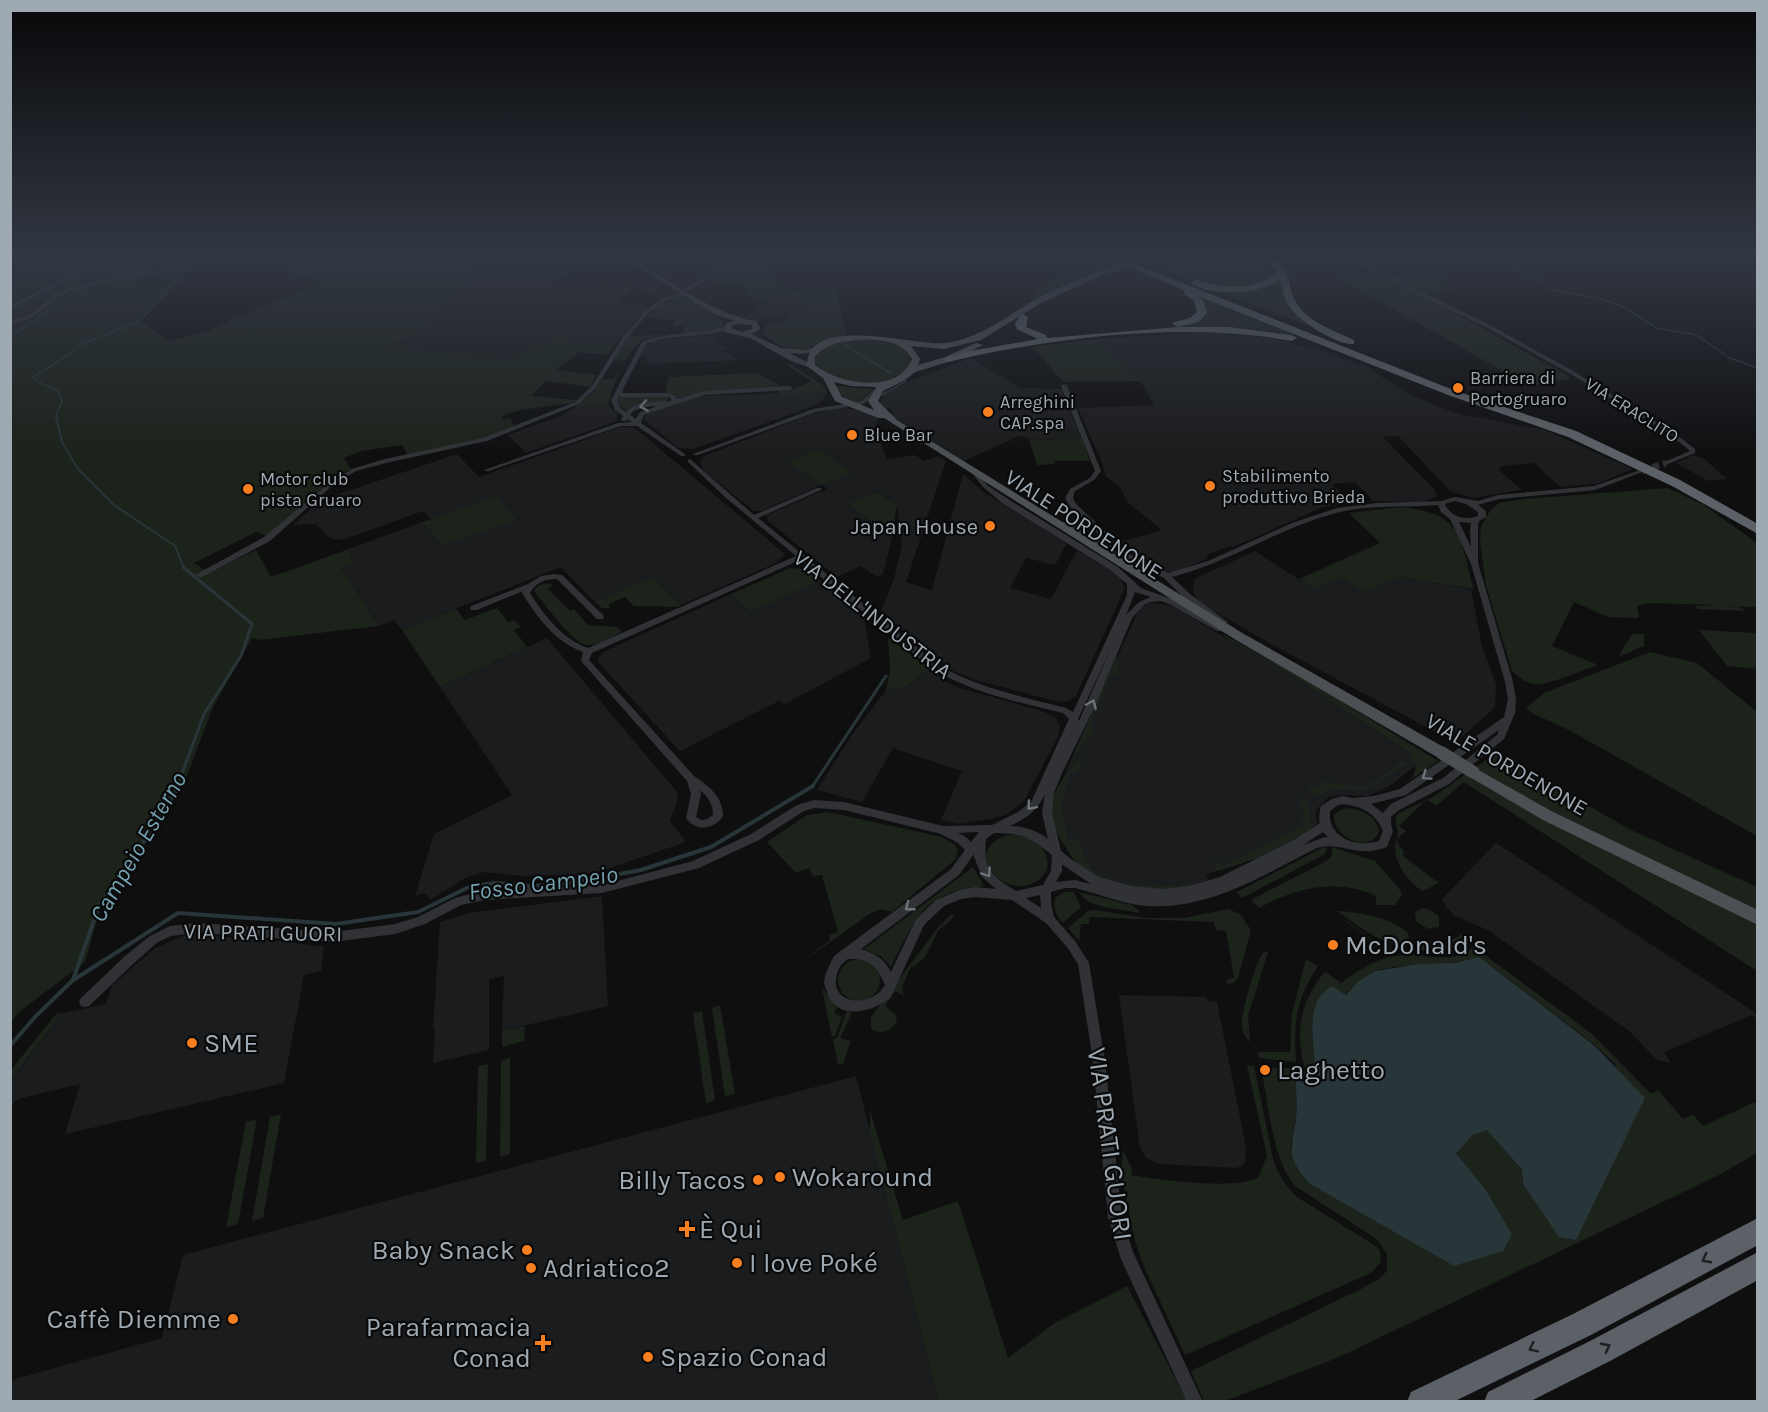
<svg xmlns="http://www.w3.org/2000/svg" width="1768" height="1412" viewBox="0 0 1768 1412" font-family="Karla,sans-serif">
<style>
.built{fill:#1b1c1d}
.green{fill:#1c231b;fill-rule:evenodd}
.water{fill:#283539}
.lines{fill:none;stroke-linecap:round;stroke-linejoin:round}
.stream-far3{stroke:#283539;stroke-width:1.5}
.stream-far2{stroke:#283539;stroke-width:2}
.stream-far1{stroke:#283539;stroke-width:3}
.stream{stroke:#283539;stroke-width:4}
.minor-tunnel{stroke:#2c2e30;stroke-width:7;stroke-dasharray:7 4;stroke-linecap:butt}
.minor{fill:#303236;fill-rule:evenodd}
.secondary{fill:#3e4146;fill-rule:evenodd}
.primary{fill:#4c5055;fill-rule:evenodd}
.motorway{fill:#5c6167;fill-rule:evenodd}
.primary-bridge-far1{stroke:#4c5055;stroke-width:8}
.primary-bridge{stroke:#4c5055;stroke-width:13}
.oneway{stroke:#6d737a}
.oneway2{stroke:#1e2022}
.poi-dot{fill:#f77f20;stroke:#0a0a0b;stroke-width:2}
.labels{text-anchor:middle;stroke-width:4.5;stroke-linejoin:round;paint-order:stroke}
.far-poi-label{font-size:18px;fill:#9fa9b2;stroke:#0a0a0b;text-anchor:start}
.far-street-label{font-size:18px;fill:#9fa9b2;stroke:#0a0a0b}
.street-label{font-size:22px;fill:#9fa9b2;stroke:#0a0a0b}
.poi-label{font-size:22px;fill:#9fa9b2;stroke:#0a0a0b;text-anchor:end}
.water-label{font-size:24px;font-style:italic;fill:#74a1af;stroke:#0a0a0b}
.near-poi-label{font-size:27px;fill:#9fa9b2;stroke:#0a0a0b;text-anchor:start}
.near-street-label{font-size:27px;fill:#9fa9b2;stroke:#0a0a0b}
</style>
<rect width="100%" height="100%" fill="#0f0f10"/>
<path class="built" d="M 482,257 L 591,257 L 553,283 L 609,288 L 612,284 L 629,288 L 647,281 L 662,288 L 651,292 L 632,288 L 619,302 L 648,306 L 614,345 L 558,339 L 509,359 L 383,347 L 443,320 L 444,309 L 448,301 L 473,277 L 469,274 L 469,268 Z
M 800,298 L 807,310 L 781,316 L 759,317 L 757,321 L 738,318 L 729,315 L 753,314 L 756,304 L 767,304 L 768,299 Z
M 1205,332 L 1273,339 L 1317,349 L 1367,367 L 1405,392 L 1434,405 L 1460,414 L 1545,430 L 1633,469 L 1596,484 L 1560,487 L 1534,463 L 1502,466 L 1499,470 L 1522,490 L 1472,498 L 1450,491 L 1398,436 L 1383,437 L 1435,490 L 1437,497 L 1421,502 L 1373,501 L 1355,482 L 1332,484 L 1350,503 L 1323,507 L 1233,547 L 1229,546 L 1207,555 L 1208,558 L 1173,573 L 1164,571 L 1119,542 L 1160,531 L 1161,529 L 1128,503 L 1119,486 L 1106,477 L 1102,463 L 1078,408 L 1154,405 L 1142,384 L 1096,339 Z
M 714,335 L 719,343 L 728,349 L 724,351 L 738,360 L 647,364 L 647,357 L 639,357 L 645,346 L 655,341 Z
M 971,358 L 1020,388 L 1061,389 L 1082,439 L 1028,440 L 1027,437 L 1019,436 L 964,461 L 894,417 L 890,408 L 884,410 L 879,403 L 885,394 L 912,380 Z
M 827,392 L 823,400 L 814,406 L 693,449 L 678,448 L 643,419 L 648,414 L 700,396 Z
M 606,403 L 617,413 L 617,421 L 526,453 L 508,435 L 560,416 L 574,408 Z
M 840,408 L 861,410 L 878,419 L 875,429 L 887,459 L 915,455 L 924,461 L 938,456 L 946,461 L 906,582 L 932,590 L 963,474 L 985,493 L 1067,543 L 1055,565 L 1026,558 L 1010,588 L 1051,599 L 1077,550 L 1119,575 L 1125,588 L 1076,696 L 1069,701 L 1058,702 L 976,680 L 953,671 L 881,611 L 894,579 L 902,544 L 897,505 L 879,492 L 849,505 L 892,538 L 883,574 L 877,577 L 861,566 L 837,577 L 767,520 L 767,515 L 827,489 L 822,485 L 761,511 L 754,511 L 704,471 L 700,462 L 704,456 L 812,414 Z
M 621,427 L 635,428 L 785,554 L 776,563 L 681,605 L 652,577 L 595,602 L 561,567 L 402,630 L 394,620 L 379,626 L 341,568 L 353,564 L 349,549 L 431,519 L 423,511 L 345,539 L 335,540 L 328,536 L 316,524 L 293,525 L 321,500 L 457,454 L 479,477 Z
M 1693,455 L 1704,459 L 1727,479 L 1708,481 L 1676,463 Z
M 1255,551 L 1314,589 L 1341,577 L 1364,591 L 1398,577 L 1471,589 L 1482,647 L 1496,684 L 1495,707 L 1463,736 L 1445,733 L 1441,735 L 1271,644 L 1202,604 L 1197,599 L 1193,592 L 1194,579 Z
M 820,581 L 864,617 L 871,658 L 785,704 L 779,701 L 680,751 L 599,663 L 598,658 L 605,651 L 731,594 L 750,612 Z
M 1150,603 L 1169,605 L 1177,608 L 1229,640 L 1259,655 L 1409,752 L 1416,765 L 1391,785 L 1368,796 L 1339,795 L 1329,797 L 1316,810 L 1317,823 L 1312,832 L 1235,866 L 1206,874 L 1210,882 L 1171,890 L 1109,883 L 1074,860 L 1051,805 L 1139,609 Z
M 547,638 L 677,792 L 678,799 L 670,821 L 686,842 L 592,874 L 523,876 L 484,872 L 467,877 L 430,900 L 426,893 L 415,896 L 434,834 L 512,795 L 440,687 Z
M 930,669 L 948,683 L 963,689 L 1042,711 L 1055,717 L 1060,726 L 1058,737 L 1024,801 L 1006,815 L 991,819 L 958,824 L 941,820 L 962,771 L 893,748 L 862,802 L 817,790 L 852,735 L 887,689 L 903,688 Z
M 1496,843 L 1753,1011 L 1757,1016 L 1757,1020 L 1752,1015 L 1664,1052 L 1671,1063 L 1657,1060 L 1629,1031 L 1488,930 L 1455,916 L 1447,908 L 1442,899 Z
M 602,896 L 608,1006 L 502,1031 L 504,976 L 489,979 L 489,1050 L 433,1063 L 435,1030 L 433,1029 L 440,922 L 468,913 Z
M 188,934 L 281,941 L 324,947 L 321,971 L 304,975 L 284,1083 L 65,1134 L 80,1084 L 18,1099 L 11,1106 L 11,1081 L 62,1013 L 106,1004 L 112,985 L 155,948 Z
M 1119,995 L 1206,997 L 1209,1001 L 1217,1002 L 1246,1147 L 1245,1163 L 1237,1168 L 1160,1164 L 1146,1158 L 1140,1148 Z
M 856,1076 L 939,1401 L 11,1402 L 12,1380 L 162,1338 L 183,1255 Z"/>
<path class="green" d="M 11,257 L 102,257 L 11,303 Z
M 114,257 L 199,257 L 155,265 L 147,270 L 186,265 L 181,272 L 147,275 L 137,285 L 171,283 L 182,278 L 141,322 L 170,341 L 207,332 L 230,320 L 323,282 L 279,269 L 265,257 L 482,257 L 469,268 L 469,274 L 474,276 C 460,290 445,300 443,320 L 385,347 L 509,359 L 557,339 L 614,345 L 608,355 L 579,352 L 556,370 L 596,375 L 591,387 L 545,381 L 532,396 L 577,400 L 572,403 L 521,410 L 502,416 L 501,419 L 510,418 L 515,427 L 483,439 L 408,455 L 402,445 L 361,451 L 344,458 L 351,469 L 337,476 L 267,536 L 256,532 L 194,563 L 205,570 L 203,576 L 256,550 L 271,577 L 349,549 L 353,564 L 341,568 L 379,626 L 259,640 L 252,638 L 213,707 L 187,776 L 162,819 L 100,909 L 85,962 L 19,1012 L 11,1022 L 11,310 Z
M 726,257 L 759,257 L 771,270 L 774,280 L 789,291 L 836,290 L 846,334 C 829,339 803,355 787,349 C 779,346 770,338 763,334 L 766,325 L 791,318 L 788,315 L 807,309 L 800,298 L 760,299 L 747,296 L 742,283 L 721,283 L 708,279 Z
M 1092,257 L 1101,257 L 1116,263 L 1095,269 L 1036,299 L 1029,299 L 1054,280 L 1099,260 Z
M 1173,257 L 1254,257 L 1271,271 C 1256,303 1172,276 1149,264 L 1164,262 Z
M 1374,273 L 1436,303 L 1572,378 L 1529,386 L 1339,278 Z
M 1427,273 L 1454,289 L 1423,293 L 1395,281 Z
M 1281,279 L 1285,291 L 1313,327 L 1206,288 L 1259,288 Z
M 1192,294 L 1303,335 L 1243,328 L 1183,327 L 1201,318 Z
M 683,296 L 688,297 C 699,304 722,314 725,326 C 715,333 705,333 693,334 C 678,335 657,334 642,341 C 624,350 613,386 608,405 L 606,403 L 574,408 L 595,391 L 602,380 L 614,379 L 624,361 L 613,360 L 629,336 L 683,334 L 685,326 L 673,326 L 675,320 L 645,318 L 659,305 Z
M 1096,339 L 1140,381 L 1063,382 L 1033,347 Z
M 853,340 C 872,340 896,339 909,355 L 910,364 C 899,383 864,386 844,381 C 836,378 827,373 819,369 L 815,361 C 821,345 839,343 853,340 Z
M 790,364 L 824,386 L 827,392 L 778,394 L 778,391 L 795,389 L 812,381 L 787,365 Z
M 758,373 L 780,386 L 698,392 L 678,398 L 675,394 L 666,393 L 668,377 Z
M 835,386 L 872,389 C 857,409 848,406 835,386 Z
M 619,396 L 628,399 L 664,396 L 670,399 C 657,407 640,401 626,411 L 617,403 Z
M 1082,439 L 1090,461 L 1054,461 L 1055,464 L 1037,465 L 1029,440 Z
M 818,449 L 852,473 L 822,485 L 787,462 Z
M 1668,488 L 1704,505 L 1757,543 L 1757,607 L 1720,606 L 1739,607 L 1747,611 L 1698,609 L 1695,606 L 1716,605 L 1649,603 L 1637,606 L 1639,618 L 1608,617 L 1574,602 L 1552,646 L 1598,665 C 1582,670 1549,686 1533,684 C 1525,683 1518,676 1512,671 L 1486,585 L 1480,540 L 1481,526 L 1490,511 L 1499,503 L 1523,499 Z
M 878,492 L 897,505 L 892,538 L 848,504 Z
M 496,496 L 517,520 L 443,545 L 423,522 Z
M 1402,507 C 1464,514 1459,537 1474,589 L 1398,577 L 1364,592 L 1341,577 L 1314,589 L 1299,579 L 1380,543 L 1349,513 Z
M 790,568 L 805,569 L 820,581 L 750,612 L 731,594 Z
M 652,577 L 681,605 L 678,607 L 634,606 L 625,597 L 609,604 L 610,608 L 602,608 L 595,602 Z
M 550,583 L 553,586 L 547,588 L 570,611 L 574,609 L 588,625 L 617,627 L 622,632 C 611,637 599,645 587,645 C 573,644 544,603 534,591 L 539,585 Z
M 497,608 L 508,622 L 514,620 L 521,627 L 514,630 L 527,647 L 440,687 L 402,630 L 456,609 L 465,620 Z
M 1699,630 L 1757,633 L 1757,669 L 1727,666 Z
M 1221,633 L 1308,681 L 1438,761 L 1410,780 C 1419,769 1416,764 1409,752 L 1259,655 L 1229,640 Z
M 1632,634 L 1644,634 L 1644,646 L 1618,657 Z
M 888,638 L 930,669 L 903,688 L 886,690 L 890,669 Z
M 1650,652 L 1697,663 L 1757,712 L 1757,836 L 1569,730 L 1534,714 L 1526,708 L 1544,693 Z
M 1117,655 L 1119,676 L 1111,674 L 1090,727 L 1096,729 L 1072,758 Z
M 1085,752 L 1077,773 L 1070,772 L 1061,806 L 1068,840 L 1078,839 C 1082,850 1086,864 1096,872 C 1120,892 1181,886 1210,882 C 1170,894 1120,893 1084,870 C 1075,864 1070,854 1064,845 C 1057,834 1049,820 1051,806 C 1055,784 1071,769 1085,752 Z
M 1496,753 L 1629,829 L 1757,887 L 1757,971 L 1464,782 L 1436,806 L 1428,800 L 1424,802 L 1399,826 L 1406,831 L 1397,839 L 1399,846 L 1404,851 L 1403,856 L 1439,883 L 1423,891 C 1410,884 1394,863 1395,847 C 1395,843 1398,838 1398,833 C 1397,826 1394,822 1397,814 L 1433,797 Z
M 1404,760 L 1406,764 L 1368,789 L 1332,789 L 1318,796 L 1305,789 L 1319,787 L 1317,783 L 1329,782 L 1332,784 L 1367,786 Z
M 1291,789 L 1308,803 L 1312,831 L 1261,857 L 1217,871 L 1214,860 L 1223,866 L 1305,824 L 1301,819 L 1304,811 L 1298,803 L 1302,800 Z
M 1350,808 C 1364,810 1376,817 1379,831 C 1371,855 1331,837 1334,815 L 1342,809 Z
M 828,812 L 942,837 L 954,844 L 958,849 L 956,859 L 892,912 L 880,909 L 871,913 L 799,964 L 830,940 L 829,935 L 838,932 L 822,875 L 813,876 L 809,868 L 796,873 L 767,842 L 807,815 Z
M 1008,835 C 1029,834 1051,845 1047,870 C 1019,915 951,853 1008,835 Z
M 1324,847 L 1327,848 L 1325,854 L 1242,898 L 1237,892 Z
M 1332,847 L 1375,861 L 1400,890 L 1402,895 L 1395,905 L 1376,905 L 1376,896 C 1338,878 1295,888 1259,908 L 1251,900 L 1328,860 L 1332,855 Z
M 973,867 L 984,886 C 922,893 917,916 891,967 L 881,956 L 864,949 Z
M 1065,892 L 1074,892 L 1081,907 L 1063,923 C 1055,916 1054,908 1055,898 Z
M 1079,892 L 1132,905 L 1141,913 C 1122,909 1088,909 1079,892 Z
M 1424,908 L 1432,911 L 1439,917 L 1439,927 L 1428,929 L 1416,921 L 1415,912 Z
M 1228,909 L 1240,914 L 1251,930 L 1238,978 L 1233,983 L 1228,984 L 1226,980 L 1234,978 L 1226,931 L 1216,930 L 1214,922 L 1089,917 L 1089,924 L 1081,924 L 1079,941 L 1068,928 L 1088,911 L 1095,910 L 1145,918 L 1184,918 Z
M 1337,911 C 1355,911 1399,919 1409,935 L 1408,940 C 1391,954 1352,921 1337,911 Z
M 952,914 L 954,917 L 938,931 L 925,957 L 913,967 L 911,967 L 902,987 L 904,996 L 895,991 L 885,1006 L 895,1014 L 897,1021 C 892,1031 880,1036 871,1028 L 871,1017 L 939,926 Z
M 1342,919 C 1366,931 1396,969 1426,941 L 1444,945 L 1463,933 L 1460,944 L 1443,952 L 1418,950 L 1389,952 Z
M 1474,947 L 1591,1033 L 1651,1094 L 1658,1090 L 1683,1119 L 1693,1115 L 1703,1126 L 1757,1101 L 1757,1153 L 1721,1174 L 1337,1358 L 1225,1401 L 1204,1401 L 1191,1371 L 1359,1290 L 1379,1279 L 1387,1271 L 1387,1255 L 1378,1240 L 1295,1186 C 1273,1161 1269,1107 1262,1074 L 1269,1074 L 1267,1067 L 1305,1069 C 1294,1030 1301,1002 1325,971 L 1341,983 C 1362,967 1384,954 1410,955 C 1437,955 1451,964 1474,947 ZM 1472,959 L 1491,966 L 1596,1046 L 1616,1065 L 1523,1184 L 1522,1171 L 1487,1129 L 1473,1135 L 1456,1152 L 1467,1167 L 1291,1147 L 1296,1117 L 1296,1087 L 1315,1077 L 1314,1018 L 1375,971 L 1394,967 L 1438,965 Z
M 1264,952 L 1268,952 L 1248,1016 L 1250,1042 C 1244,1037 1241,1028 1242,1020 C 1243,1008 1256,959 1264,952 Z
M838 980a21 21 0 1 1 42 0a21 21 0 1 1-42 0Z
M 1306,959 L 1318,966 C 1296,1000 1293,1022 1296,1062 L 1259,1058 L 1258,1052 L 1290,1052 L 1292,1014 Z
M 822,988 L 838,1006 L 834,1013 L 842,1017 L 835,1036 L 832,1037 Z
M 720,1005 L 735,1094 L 725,1096 L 712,1008 Z
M 702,1011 L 715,1100 L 706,1103 L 693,1013 Z
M 847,1011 L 852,1013 L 840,1038 L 851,1041 L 843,1064 L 838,1064 L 833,1039 L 837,1038 Z
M 62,1013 L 17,1072 L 11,1081 L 11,1070 L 56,1014 Z
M 525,1026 L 524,1041 L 502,1047 L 502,1031 Z
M 510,1058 L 510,1154 L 500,1157 L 501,1061 Z
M 488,1064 L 486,1161 L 476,1163 L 478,1066 Z
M 1247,1065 L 1254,1066 L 1273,1159 C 1278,1174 1285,1185 1297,1197 L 1376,1246 L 1380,1251 L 1381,1262 L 1371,1273 L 1185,1355 L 1145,1269 L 1135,1241 L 1124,1187 L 1120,1186 L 1123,1150 L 1132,1169 L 1131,1175 C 1161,1180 1233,1190 1258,1178 L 1267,1156 Z
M 870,1111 L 903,1220 L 958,1201 L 1008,1358 L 1055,1323 L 1127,1286 L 1187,1401 L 939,1401 L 870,1132 Z
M 281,1114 L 263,1218 L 252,1221 L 270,1117 Z
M 257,1119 L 238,1224 L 226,1227 L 246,1122 Z"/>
<path class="water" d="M 106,257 L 114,257 L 11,310 L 11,304 Z
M 1479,957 L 1595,1046 L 1645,1098 L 1576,1240 L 1559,1237 L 1523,1184 L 1522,1170 L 1487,1130 L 1473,1135 L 1456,1153 L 1485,1189 L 1512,1234 L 1503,1251 L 1454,1266 L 1310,1184 C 1286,1156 1291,1152 1296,1119 C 1297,1107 1296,1093 1296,1081 L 1315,1077 C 1316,1053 1307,1023 1318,1000 C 1320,995 1327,990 1331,986 L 1346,995 L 1358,982 L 1375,971 L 1420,964 L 1454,963 Z"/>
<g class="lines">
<path class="stream-far3" d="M 1485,257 L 1539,278 L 1550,290 L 1598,298 L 1622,306 L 1657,328 L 1696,335 L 1730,358 L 1758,368
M 10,337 L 82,288
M 845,345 L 892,374
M 60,395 L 58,391 L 40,383 L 33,377 L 73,352 L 81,344 L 133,324 L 146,314 L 188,268 L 208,257
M 882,395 L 906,381"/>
<path class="stream-far2" d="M 59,393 L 62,401 L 56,416 L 62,442 L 78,469 L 114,505 L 175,546 L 184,568
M 882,395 L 884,393"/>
<path class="stream-far1" d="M 177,787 L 204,714 L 241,656 L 252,624 L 183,567
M 812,787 L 886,676"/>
<path class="stream" d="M 75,979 L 178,913 L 336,924 L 418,912 L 471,886 L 496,883 L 529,886 L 564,884 L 641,870 L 711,847 L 813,786
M 10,1046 L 35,1017 L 73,980 L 99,906 L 163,814 L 178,786"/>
<path class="minor-tunnel" d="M 1642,471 L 1666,463"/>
<path class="minor" d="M 200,257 L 205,257 L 190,267 L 116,281 L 70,291 L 60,295 L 35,316 L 10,326 L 10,322 L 31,314 L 56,293 L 66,289 L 116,277 L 187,265 Z
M 719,257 L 724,257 C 713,272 701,289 681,292 L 681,290 L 700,280 Z
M 1349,257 L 1355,257 L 1393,278 L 1431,271 L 1508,267 L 1515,264 L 1503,257 L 1509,257 L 1521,263 L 1521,265 L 1509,269 L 1431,273 L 1397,280 L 1488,324 L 1573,371 L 1676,434 L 1695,449 L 1695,453 L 1668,464 L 1664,464 L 1664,462 L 1690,451 L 1672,436 L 1569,373 L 1484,326 L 1407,290 Z
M 686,292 L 688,293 L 688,295 L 665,301 L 648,313 L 626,340 L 596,388 L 579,404 L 487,441 L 386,463 L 356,471 L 333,485 L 270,541 L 202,577 L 199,577 L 195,575 L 264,537 L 329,483 L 352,469 L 385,459 L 483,438 L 575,402 L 592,386 L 622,338 L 645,311 L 661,299 Z
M 727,326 L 730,328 L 729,329 C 702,339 673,333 646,344 L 623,389 L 622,393 L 669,393 L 676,396 L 677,399 L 703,391 L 790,386 L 793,388 L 790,390 L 704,395 L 644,415 L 641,423 L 685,454 L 685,456 L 681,456 L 637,426 L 621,426 L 489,471 L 485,471 L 484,470 L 618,423 L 632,422 L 628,419 L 626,421 L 622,421 L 621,420 L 623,416 L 615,410 L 611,400 L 642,342 C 669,331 699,335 727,326 ZM 619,396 L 624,398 L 668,397 L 671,398 L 671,401 C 657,402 635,401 626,412 L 620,408 L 617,400 ZM 657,406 L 639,413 L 636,419 L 630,415 C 635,407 647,407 657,406 Z
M 883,381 L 886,383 L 867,402 L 861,405 L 816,412 L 698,455 L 694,455 L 693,454 L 813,409 L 857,402 L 863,400 Z
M 1064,384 L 1067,386 L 1101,471 L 1094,480 L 1075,491 L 1073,498 L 1076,504 L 1119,544 L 1120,546 L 1117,548 L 1168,573 L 1208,561 L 1292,523 L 1337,508 L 1376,503 L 1441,501 L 1455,497 L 1478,501 L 1498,495 L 1594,486 L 1640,470 L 1644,470 L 1645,471 L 1595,490 L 1499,499 L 1478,505 L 1486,511 L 1486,517 L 1479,521 L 1478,525 L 1478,563 L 1513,682 L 1516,699 L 1515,713 L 1504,739 L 1449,784 L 1399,810 L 1391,817 L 1391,825 L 1393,831 L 1387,847 C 1378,850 1371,852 1362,851 C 1346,850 1333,843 1317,848 C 1263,875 1210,910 1147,906 C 1123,904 1099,894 1075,888 L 1065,888 L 1051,892 L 1051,904 L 1054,917 L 1075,941 L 1089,963 L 1105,1061 L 1122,1217 L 1133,1252 L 1203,1402 L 1187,1402 L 1121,1259 L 1108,1217 L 1093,1061 L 1078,964 L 1067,947 L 1046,923 L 1012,900 L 975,897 L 961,899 L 944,906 L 924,925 L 891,997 C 875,1011 841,1021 829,997 C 827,992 825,988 824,983 C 824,974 830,965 834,956 L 951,869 L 965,850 L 958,843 L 941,834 L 844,810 L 814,808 L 804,811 L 759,840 L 699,868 L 602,893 L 485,900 L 461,905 L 425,924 L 395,934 L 333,942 L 196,933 L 171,936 L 158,942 L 133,964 L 89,1006 L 85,1007 L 81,1006 L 79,1002 L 81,998 L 125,956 L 150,936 L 170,926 L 196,923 L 333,932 L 395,924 L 418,917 L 455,898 L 485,890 L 602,885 L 693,861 L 751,834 L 797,805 L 814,800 L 844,802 L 943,826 L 992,825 L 1018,812 L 1031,802 L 1069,719 L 1063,713 C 1017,702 972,693 931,668 L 800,560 L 592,653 L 589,660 L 694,776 C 709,786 723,797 723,816 C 714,830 696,832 686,818 L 691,794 L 687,781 L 582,662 L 581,660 L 583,652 C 555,642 537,617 522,593 L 523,591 L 477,610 L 471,610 L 470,608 L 471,606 L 528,584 L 541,576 L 554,574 L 562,575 L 603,615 L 604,617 L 603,619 L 597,619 L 557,579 C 545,579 536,582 530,593 C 544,615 562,639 588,648 L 796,556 L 726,498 L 688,462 L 688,460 L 690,459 L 754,515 L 817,488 L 821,488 L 821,490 L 758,518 L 937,664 C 977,688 1021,696 1066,708 L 1073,712 L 1127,595 L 1127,584 L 1112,571 L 1002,503 L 983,487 L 971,472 L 974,470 L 976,471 L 987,485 L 1008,499 L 1118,567 L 1141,588 L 1177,601 L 1223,627 L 1224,629 L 1223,631 L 1217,631 L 1171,605 L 1161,601 L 1151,602 L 1144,605 L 1132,618 L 1096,704 L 1063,771 L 1054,793 L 1052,813 L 1061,851 L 1071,859 L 1099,877 L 1131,886 L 1163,889 L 1190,886 L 1220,877 L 1296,839 L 1320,823 L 1319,820 L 1320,809 L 1321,806 L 1332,799 L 1343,796 L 1352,798 L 1374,796 L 1400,789 L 1504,717 L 1508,699 L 1505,682 L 1471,564 L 1450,519 L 1441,512 L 1438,505 C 1404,508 1369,504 1336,513 C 1279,528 1230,562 1172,577 L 1191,595 L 1228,622 L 1224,625 L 1221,624 L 1185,599 L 1164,578 L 1059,524 L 1063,522 L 1066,522 L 1110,545 L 1070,507 L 1065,498 L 1070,489 L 1090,478 L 1095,471 L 1061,386 ZM 1455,501 L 1466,504 L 1478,512 L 1478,516 C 1465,521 1452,517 1445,505 L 1447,503 ZM 1459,522 L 1471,523 L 1470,530 L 1471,547 ZM 1135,592 L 1151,597 L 1139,602 L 1126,615 ZM 1112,646 L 1079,721 L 1078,719 ZM 1499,730 L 1497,735 L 1443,778 L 1391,804 L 1383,813 L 1371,804 L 1406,795 ZM 700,790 C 708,797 713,804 713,815 C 707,820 703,822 696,817 L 701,794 ZM 1045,794 L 1042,813 L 1048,839 C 1038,831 1023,826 1010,826 C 1027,818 1037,811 1045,794 ZM 1343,804 C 1361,806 1376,813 1383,831 L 1379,841 C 1357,848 1327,838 1330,811 L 1338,805 ZM 977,832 L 979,832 L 971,842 L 966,837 L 958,833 ZM 1323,832 L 1328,837 L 1325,837 L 1303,845 ZM 994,833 C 1023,834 1029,836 1052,855 L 1051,871 L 1043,885 L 1016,891 C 991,875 983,870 986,839 ZM 974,854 L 974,857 L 982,877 L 996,889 L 975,887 L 960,890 L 936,900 L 916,919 L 891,972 C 884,959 875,953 861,949 L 959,875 ZM 1062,864 L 1063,865 L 1091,884 L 1075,880 L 1056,882 L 1062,871 ZM 1040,895 L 1041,908 L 1026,898 ZM 848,959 C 870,958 877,966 885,985 C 873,1008 828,1006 837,974 C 839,967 842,963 848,959 Z"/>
<path class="secondary" d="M 623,257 L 631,257 C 668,280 712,314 756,321 L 761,329 L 751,334 L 781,348 L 803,350 L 822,346 L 822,350 L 803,354 L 789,353 L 815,366 L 811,368 L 791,361 L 750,338 L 725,332 L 726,323 L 735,321 L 714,314 ZM 739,324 L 751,325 L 753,328 L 743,332 L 732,329 L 732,326 Z"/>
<path class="primary" d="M 1111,266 L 1118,268 L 1043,302 L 981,340 L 944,349 L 911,346 L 920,359 L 918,365 L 945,357 L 976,343 L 983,345 L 951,361 L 915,372 L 905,380 L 883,391 L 878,401 L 897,420 L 1244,634 L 1447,749 L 1449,753 L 1447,757 L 1437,757 L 1236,640 L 884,418 L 878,418 L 835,401 L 823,378 L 807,366 C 807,312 917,347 946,343 C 981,338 1006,316 1036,299 C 1059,286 1086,277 1111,266 ZM 856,340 C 876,339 901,339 912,359 C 899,394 839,385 815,365 L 815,357 C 826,344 840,342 856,340 ZM 834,382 L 851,386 L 877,387 L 868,401 L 874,410 L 842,397 Z
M 1473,767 L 1553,812 L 1758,910 L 1758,925 L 1543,820 L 1468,776 L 1466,772 L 1468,768 Z"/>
<path class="motorway" d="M 1105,257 L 1117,257 L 1456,391 L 1576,431 L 1680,480 L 1758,524 L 1758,534 L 1672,486 L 1568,437 L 1448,395 L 1198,296 L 1203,300 L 1207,313 L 1198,322 L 1178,327 L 1229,327 L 1292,335 L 1297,338 L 1292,341 C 1185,321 1053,337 948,362 L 943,359 L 970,351 L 1038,339 L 1017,329 L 1015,324 L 1020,315 L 1023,314 L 1028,317 L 1026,327 L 1046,335 L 1047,338 L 1178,327 L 1173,324 L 1174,322 L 1190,318 L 1197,312 L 1194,301 L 1184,294 L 1184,290 Z
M 1263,257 L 1273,257 C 1294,271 1285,287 1298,305 C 1310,323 1335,331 1354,340 L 1354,344 C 1339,346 1301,322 1292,310 C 1284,301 1283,290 1280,279 C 1261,295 1211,297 1190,283 L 1195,280 C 1223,287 1255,293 1277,271 Z
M 1758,1218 L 1758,1245 L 1591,1335 L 1453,1402 L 1407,1402 L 1411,1392 L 1571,1315 Z
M 1758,1252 L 1758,1280 L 1612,1360 L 1529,1402 L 1484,1402 L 1488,1392 L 1592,1340 Z"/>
<path class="primary-bridge-far1" d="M 1114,268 L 1144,258"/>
<path class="primary-bridge" d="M 1442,753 L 1473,772"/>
</g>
<defs><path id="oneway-chevron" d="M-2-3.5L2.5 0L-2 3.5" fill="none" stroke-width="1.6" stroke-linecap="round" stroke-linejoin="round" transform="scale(1.5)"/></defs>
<g class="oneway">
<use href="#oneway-chevron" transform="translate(644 406) rotate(171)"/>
<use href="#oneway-chevron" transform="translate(1092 704) rotate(-67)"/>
<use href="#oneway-chevron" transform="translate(1426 776) rotate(145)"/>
<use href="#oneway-chevron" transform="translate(1031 806) rotate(130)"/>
<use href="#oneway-chevron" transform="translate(987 873) rotate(56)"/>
<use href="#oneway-chevron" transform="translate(909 907) rotate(142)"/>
</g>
<g class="oneway2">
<use href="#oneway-chevron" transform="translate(1706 1259) rotate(152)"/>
<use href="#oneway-chevron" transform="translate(1606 1347) rotate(-28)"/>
<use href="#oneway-chevron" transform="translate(1533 1348) rotate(154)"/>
</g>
<linearGradient id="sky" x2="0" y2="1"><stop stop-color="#080809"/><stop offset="0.56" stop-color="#313742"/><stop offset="1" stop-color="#313742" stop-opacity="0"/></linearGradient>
<rect width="1768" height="455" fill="url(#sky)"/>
<g class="poi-dot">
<circle cx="1458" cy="388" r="6"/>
<circle cx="988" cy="412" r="6"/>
<circle cx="852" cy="435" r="6"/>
<circle cx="1210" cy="486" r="6"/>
<circle cx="248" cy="489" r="6"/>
<circle cx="990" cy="526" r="6"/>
<circle cx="1333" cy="945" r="6"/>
<circle cx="192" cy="1043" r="6"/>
<circle cx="1265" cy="1070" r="6"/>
<circle cx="780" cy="1177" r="6"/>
<circle cx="758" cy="1180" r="6"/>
<path d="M684 1220h6v6h6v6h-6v6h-6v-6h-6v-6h6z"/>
<circle cx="527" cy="1250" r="6"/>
<circle cx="737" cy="1263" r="6"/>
<circle cx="531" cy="1268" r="6"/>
<circle cx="233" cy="1319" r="6"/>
<path d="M540 1334h6v6h6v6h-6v6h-6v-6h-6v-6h6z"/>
<circle cx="648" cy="1357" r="6"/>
</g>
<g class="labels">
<g class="far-poi-label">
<text x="1470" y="384">Barriera di<tspan x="1470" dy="21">Portogruaro</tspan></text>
<text x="1000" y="408">Arreghini<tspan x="1000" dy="21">CAP.spa</tspan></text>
<text x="864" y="441">Blue Bar</text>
<text x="1222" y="482">Stabilimento<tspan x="1222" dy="21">produttivo Brieda</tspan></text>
<text x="260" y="485">Motor club<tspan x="260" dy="21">pista Gruaro</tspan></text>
</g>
<g class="far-street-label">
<text transform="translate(1632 410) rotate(32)" y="6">VIA ERACLITO</text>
</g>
<g class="street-label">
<text transform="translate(1084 524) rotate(33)" y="8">VIALE PORDENONE</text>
<text transform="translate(873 614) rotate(38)" y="8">VIA DELL'INDUSTRIA</text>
<text transform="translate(1507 764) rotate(30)" y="8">VIALE PORDENONE</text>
<text transform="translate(263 932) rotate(1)" y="8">VIA PRATI GUORI</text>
</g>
<g class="poi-label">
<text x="978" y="534">Japan House</text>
</g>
<g class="water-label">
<text transform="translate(138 847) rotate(-60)" y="8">Campeio Esterno</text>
<text transform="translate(543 883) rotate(-7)" y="8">Fosso Campeio</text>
</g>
<g class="near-poi-label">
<text x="1345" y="954">McDonald's</text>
<text x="204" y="1052">SME</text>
<text x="1277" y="1079">Laghetto</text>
<text x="792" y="1186">Wokaround</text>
<text x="746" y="1189" text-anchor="end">Billy Tacos</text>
<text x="699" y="1238">È Qui</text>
<text x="515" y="1259" text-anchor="end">Baby Snack</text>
<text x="749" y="1272">I love Poké</text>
<text x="543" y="1277">Adriatico2</text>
<text x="221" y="1328" text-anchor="end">Caffè Diemme</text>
<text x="531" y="1336" text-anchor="end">Parafarmacia<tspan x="531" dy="31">Conad</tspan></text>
<text x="660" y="1366">Spazio Conad</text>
</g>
<g class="near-street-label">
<text transform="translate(1110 1144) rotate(82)" y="9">VIA PRATI GUORI</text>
</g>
</g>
<rect width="1768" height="1412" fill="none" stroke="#9fa9b2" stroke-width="24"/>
</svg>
